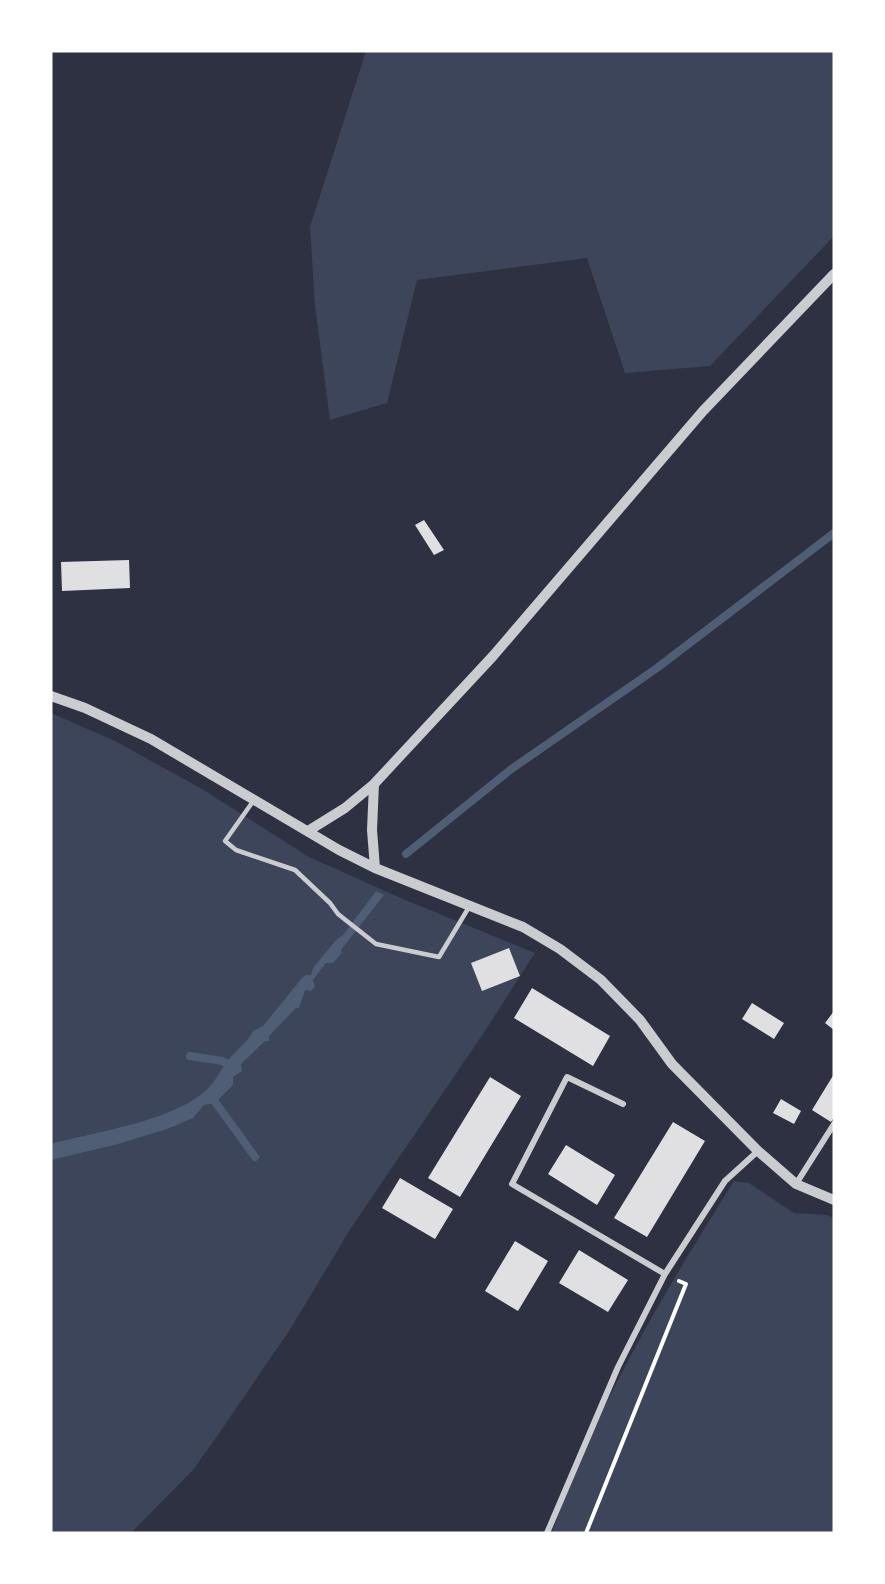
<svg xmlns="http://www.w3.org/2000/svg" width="885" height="1584" viewBox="0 0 885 1584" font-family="'Sofia Sans Condensed',sans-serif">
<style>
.green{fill:#3c4559}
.water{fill:#4f5d75}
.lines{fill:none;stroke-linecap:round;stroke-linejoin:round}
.stream{stroke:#4f5d75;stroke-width:8}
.building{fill:#e0e0e3}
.path{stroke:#fff;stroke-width:4}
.service{stroke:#caccd0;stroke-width:4.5}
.minor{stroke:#caccd0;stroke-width:6}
.tertiary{stroke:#caccd0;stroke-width:10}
</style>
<rect width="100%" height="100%" fill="#2d3142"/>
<path class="green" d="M 366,51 L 834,51 L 834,236 L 710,366 L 625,373 L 587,258 L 417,280 L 387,403 L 330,420 L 315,306 L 310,227 Z
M 51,713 L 115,741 L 202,789 L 309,857 L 403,899 L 535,953 L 485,1031 L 351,1228 L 291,1328 L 222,1429 L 193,1470 L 131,1533 L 51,1533 Z
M 734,1181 L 749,1183 L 794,1213 L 827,1215 L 834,1218 L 834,1533 L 552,1533 C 595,1407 664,1293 734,1181 Z"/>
<path class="water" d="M 376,891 L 384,895 L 341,950 L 342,953 L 333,963 L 326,963 L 313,980 L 315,987 L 311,991 L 305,990 L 299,1008 L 296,1008 L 269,1036 L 269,1041 L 265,1041 L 241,1064 L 242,1071 L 233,1077 L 233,1085 L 215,1103 L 204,1105 L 193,1118 L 167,1129 L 118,1144 L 51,1160 L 51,1144 C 94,1132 182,1120 211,1085 C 218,1077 222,1067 229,1059 C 236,1051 250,1039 253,1031 L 263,1026 L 302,978 L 306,975 L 311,975 L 313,968 L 336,940 L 343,935 Z"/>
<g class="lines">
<path class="stream" d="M 406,854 L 510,770 L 657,668 L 834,533
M 190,1056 L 222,1061 L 233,1067
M 210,1095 L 255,1157"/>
</g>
<path class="building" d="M 424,520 L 444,550 L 434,555 L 415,525 Z
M 129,560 L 130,588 L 62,591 L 61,562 Z
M 509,948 L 520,976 L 482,991 L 471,963 Z
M 532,988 L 610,1036 L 593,1066 L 514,1018 Z
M 752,1003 L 784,1023 L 774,1039 L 742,1019 Z
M 834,1011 L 834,1030 L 825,1023 Z
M 834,1074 L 834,1117 L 831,1122 L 812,1110 Z
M 490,1077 L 521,1096 L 460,1197 L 428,1178 Z
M 781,1099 L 801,1111 L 794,1124 L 773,1113 Z
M 673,1122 L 705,1141 L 647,1237 L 614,1218 Z
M 566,1145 L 615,1175 L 597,1205 L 548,1174 Z
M 400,1178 L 453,1209 L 435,1239 L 382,1208 Z
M 515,1241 L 548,1261 L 518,1311 L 485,1291 Z
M 579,1250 L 628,1280 L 608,1312 L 559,1283 Z"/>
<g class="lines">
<path class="path" d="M 586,1533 L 686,1284 L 679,1281"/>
<path class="service" d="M 254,800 L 225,841 L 236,850 L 295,870 L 330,903 L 338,914 L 376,944 L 439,957 L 469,907"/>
<path class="minor" d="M 623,1104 L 567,1077 L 512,1184 L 665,1274
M 796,1184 L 834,1124
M 547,1533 L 618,1367 L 665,1274 L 725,1181 L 758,1151"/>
<path class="tertiary" d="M 51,696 L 85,708 L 151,739 L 339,850 L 375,868 L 523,927 L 560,949 L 601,980 L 640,1020 L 672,1064 L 758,1151 L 796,1184 L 834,1200
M 308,831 L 345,808 L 374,784
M 375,868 L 372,830 L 374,784 L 493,656 L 703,411 L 834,274"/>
</g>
<rect width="885" height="1584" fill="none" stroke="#ffffff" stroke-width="105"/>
</svg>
